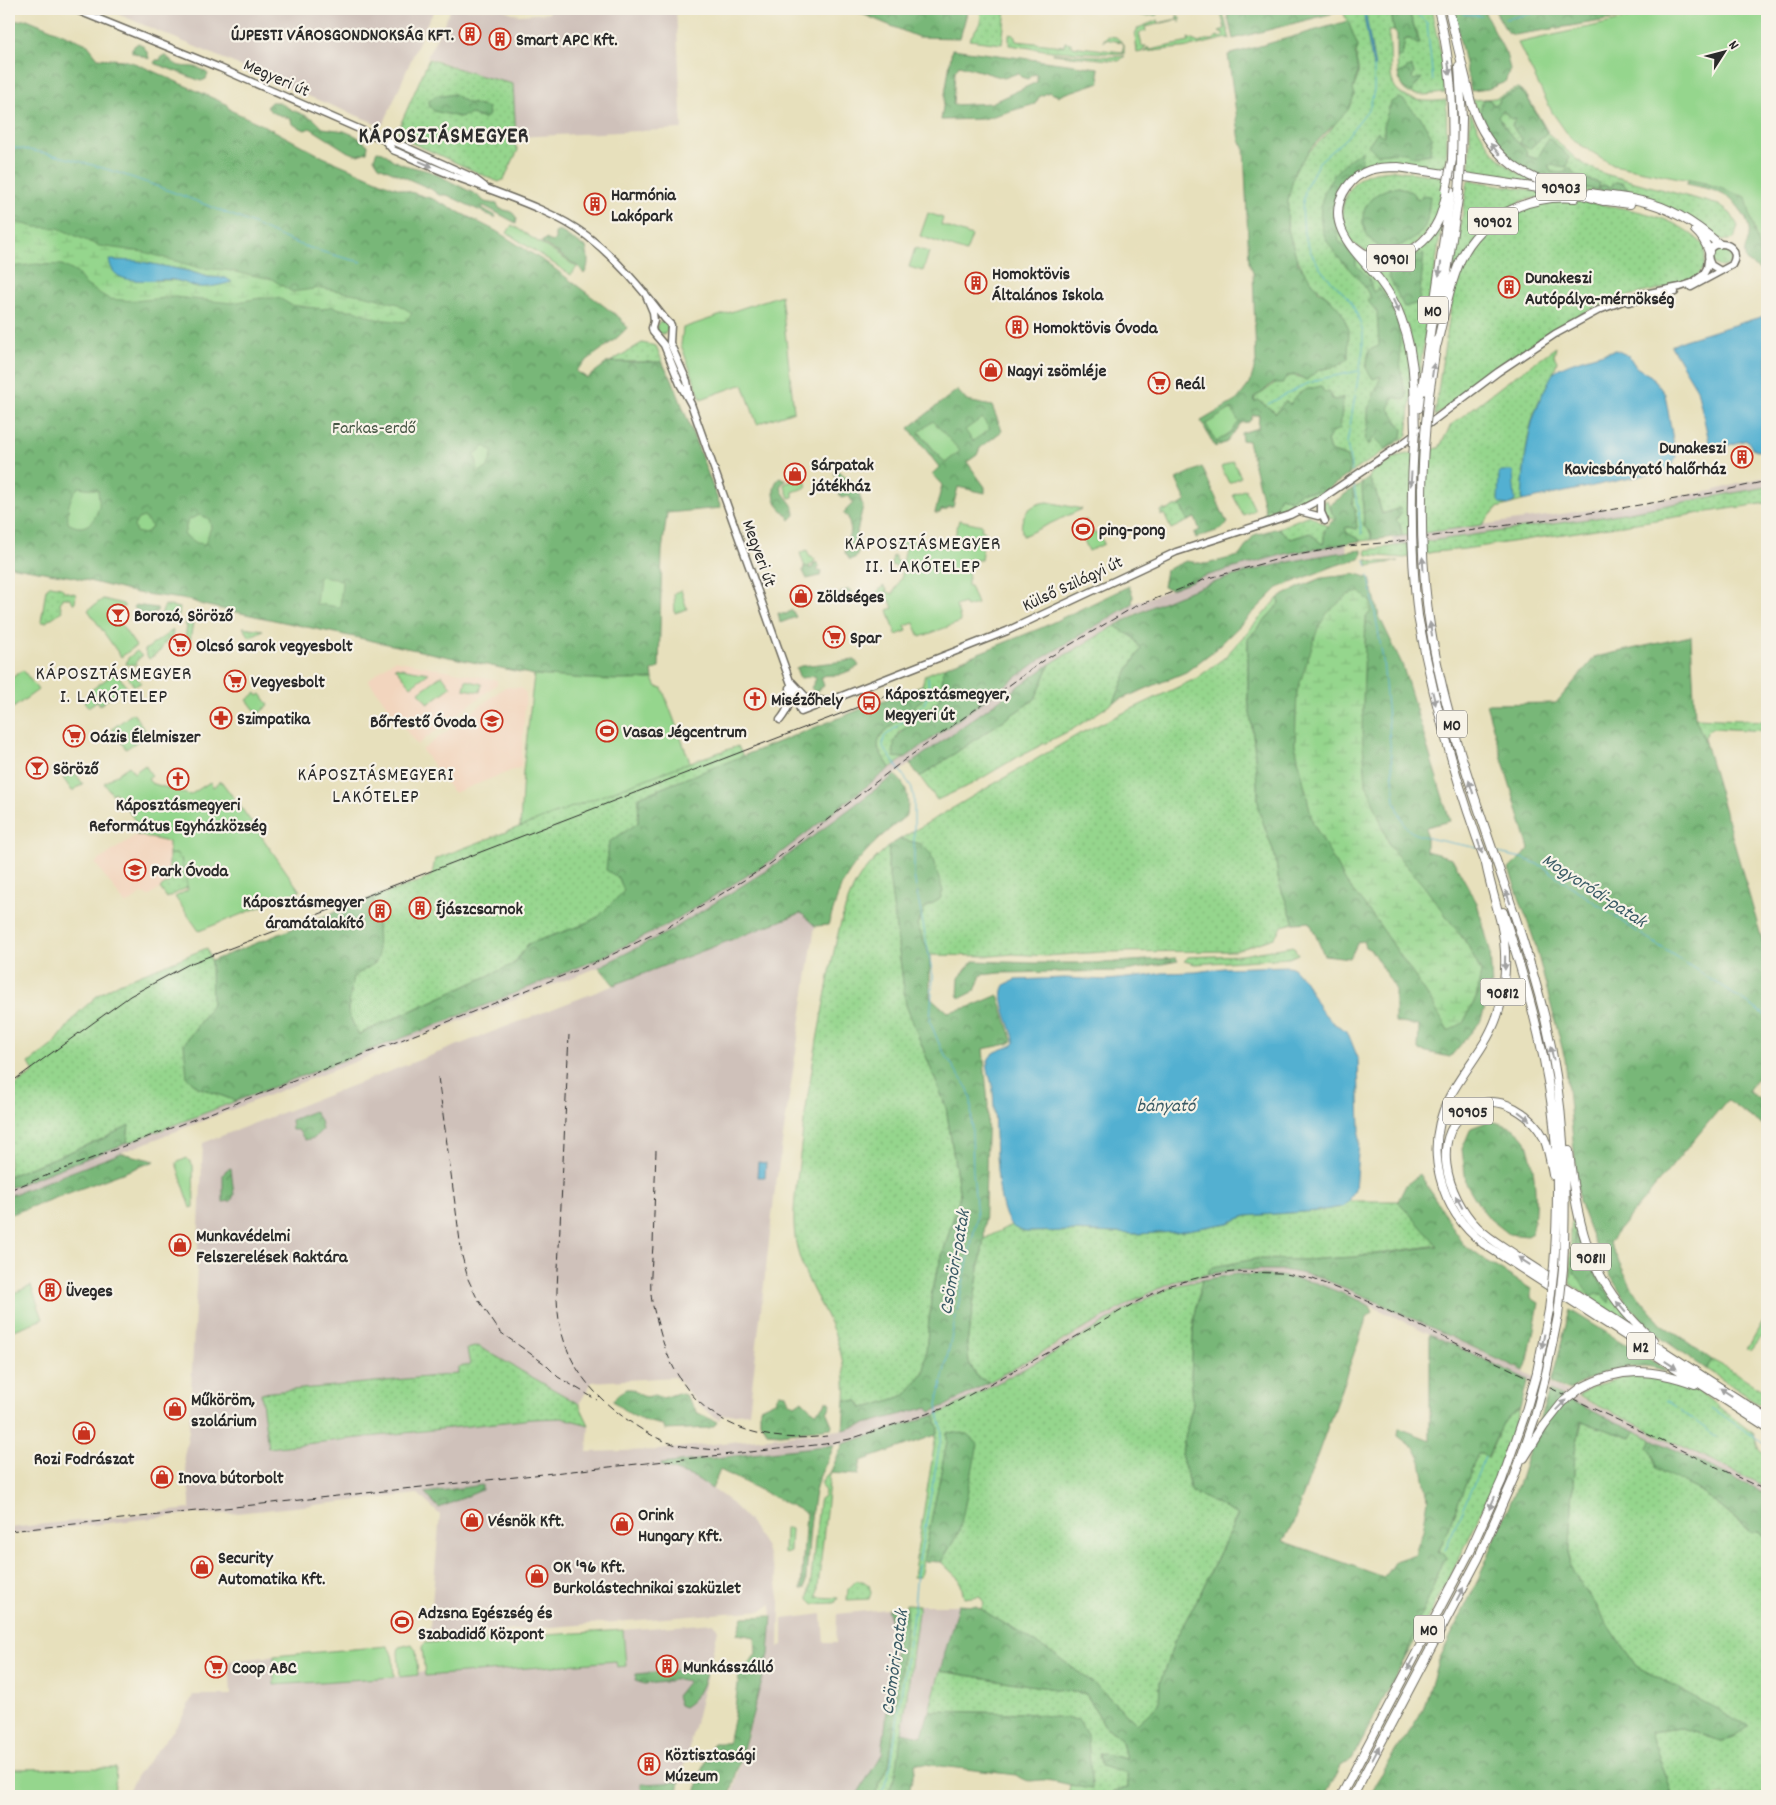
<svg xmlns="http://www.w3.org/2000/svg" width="1776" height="1805" viewBox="0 0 1776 1805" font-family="Dekko,sans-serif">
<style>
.built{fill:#f2d5be}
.industrial{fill:#cfc1ba}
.grass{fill:url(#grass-dots);stroke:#60805c;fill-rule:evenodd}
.forest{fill:url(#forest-crowns);stroke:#527152;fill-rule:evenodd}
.wetland{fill:url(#wetland-marsh);stroke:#60805c;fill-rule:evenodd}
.park{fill:#95d68d;stroke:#60805c}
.water{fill:#53b0d1;stroke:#3f6e7e}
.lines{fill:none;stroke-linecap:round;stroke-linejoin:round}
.stream{stroke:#53b0d1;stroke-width:1}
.secondary-casing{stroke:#6d6a5e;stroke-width:9}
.highway-casing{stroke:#6d6a5e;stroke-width:10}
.secondary{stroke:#fff;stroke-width:6}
.highway{stroke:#fff;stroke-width:8}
.tram{stroke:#2b2b2b;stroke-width:1}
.rail{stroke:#2b2b2b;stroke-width:1;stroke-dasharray:8 4;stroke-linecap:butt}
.highway-bridge-casing{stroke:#6d6a5e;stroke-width:10;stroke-linecap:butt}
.highway-bridge{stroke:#fff;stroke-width:8}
.oneway{fill:#a0a0a0}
.labels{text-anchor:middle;stroke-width:4.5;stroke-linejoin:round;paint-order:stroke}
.shield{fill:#f7f3e8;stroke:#686764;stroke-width:1}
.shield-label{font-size:16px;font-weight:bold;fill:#2b2b2b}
.poi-label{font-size:18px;font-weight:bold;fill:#2b2b2b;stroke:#f7f3e8;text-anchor:start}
.street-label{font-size:18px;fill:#2b2b2b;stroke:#f7f3e8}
.park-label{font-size:18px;fill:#465644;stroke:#f7f3e8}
.neighbourhood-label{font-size:19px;letter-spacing:1px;fill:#2b2b2b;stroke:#f7f3e8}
.water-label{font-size:19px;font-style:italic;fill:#395a65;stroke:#f7f3e8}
.quarter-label{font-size:20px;letter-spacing:1px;fill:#2b2b2b;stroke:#f7f3e8}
.district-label{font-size:22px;font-weight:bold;letter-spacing:1px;fill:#2b2b2b;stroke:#f7f3e8}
</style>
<defs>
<pattern id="grass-dots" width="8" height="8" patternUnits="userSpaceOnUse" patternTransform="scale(1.25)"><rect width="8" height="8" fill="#95d68d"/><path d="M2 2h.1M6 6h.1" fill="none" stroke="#81b87a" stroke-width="1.8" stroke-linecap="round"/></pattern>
<pattern id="forest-crowns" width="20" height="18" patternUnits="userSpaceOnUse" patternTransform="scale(1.25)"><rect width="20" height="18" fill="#78b778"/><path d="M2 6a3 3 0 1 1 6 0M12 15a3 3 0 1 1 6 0" fill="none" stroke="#639563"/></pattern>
<pattern id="wetland-marsh" width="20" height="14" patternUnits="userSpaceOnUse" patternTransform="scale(1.25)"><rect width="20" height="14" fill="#95d68d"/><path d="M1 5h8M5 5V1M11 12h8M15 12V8" fill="none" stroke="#81b87a"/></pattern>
</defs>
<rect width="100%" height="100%" fill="#f7f3e8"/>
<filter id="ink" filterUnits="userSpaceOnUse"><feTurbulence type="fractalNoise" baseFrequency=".02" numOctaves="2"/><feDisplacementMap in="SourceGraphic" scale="10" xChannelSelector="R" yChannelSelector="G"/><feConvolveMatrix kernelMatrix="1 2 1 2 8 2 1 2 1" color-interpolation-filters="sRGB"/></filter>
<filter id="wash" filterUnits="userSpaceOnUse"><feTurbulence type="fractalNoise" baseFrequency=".0096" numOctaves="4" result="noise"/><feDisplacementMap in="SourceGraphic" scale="20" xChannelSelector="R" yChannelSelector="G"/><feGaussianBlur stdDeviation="1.12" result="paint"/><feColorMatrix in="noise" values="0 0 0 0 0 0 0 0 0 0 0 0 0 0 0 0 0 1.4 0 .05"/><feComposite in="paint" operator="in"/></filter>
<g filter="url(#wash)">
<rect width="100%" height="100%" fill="#e7e0bc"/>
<path class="built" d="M 394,660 L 497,680 L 497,684 L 417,745 L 368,680 Z
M 505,687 L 521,688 L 526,693 L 521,767 L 454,793 L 422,750 Z
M 136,835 L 169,842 L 169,882 L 150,896 L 141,894 L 126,905 L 95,863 Z"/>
<path class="industrial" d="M 106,9 L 436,9 L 427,23 L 384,123 L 380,125 L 273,82 L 236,64 Z
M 451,9 L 501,9 L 519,15 L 549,13 L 549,9 L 676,9 L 682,129 L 516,137 L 513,84 L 481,76 L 427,57 Z
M 1767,476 L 1767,487 L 1714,498 L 1596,518 L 1394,547 L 1393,537 L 1598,509 L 1712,491 Z
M 1346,543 L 1347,552 L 1287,563 L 1209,584 L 1136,613 L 1050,664 L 895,775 L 772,867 L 670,931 L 599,967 L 9,1196 L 9,1188 L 434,1026 L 596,960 L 667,925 L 768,862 L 890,768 L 1044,657 L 1132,604 L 1205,576 L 1285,554 Z
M 802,913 L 815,926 L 775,1190 L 749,1413 L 722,1415 L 719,1420 L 700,1406 L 675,1377 L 592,1382 L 579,1404 L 478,1346 L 470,1365 L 459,1374 L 261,1393 L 532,1419 L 563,1418 L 589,1425 L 587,1452 L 659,1450 L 849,1429 L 928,1407 L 930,1411 L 947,1405 L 1052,1348 L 1137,1299 L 1172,1282 L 1202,1275 L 1236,1270 L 1283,1270 L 1316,1276 L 1362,1295 L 1767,1487 L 1767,1494 L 1361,1301 L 1316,1283 L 1280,1276 L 1237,1274 L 1174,1286 L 1139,1302 L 1052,1354 L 949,1409 L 932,1416 L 843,1444 L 661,1464 L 661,1466 L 696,1478 L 727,1499 L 749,1521 L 765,1546 L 776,1576 L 780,1603 L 779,1647 L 783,1646 L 783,1619 L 822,1614 L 824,1643 L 836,1643 L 837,1614 L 887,1609 L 896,1638 L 882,1754 L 856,1796 L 732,1796 L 770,1648 L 772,1604 L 763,1610 L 429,1637 L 440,1515 L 418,1494 L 227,1514 L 191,1514 L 9,1534 L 9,1528 L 190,1509 L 190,1499 L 184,1456 L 189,1431 L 203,1143 Z
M 919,1605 L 958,1605 L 922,1736 L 901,1732 Z
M 714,1623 L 718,1630 L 677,1796 L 125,1796 L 137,1775 L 180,1722 L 193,1695 L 231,1695 L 229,1661 L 274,1656 L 274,1685 L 418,1675 L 418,1673 L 425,1672 L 425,1676 L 616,1661 L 617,1667 L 626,1666 L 623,1630 Z"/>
<path class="grass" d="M 980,9 L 1006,9 L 1002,44 L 969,40 L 981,21 Z
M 1134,9 L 1144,9 L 1145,13 L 1168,9 L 1156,11 L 1157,15 L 1145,16 L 1137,14 Z
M 1220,9 L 1222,9 L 1230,39 L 1227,38 L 1190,47 L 1144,52 L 1148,47 L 1149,50 L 1189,42 L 1188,38 L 1199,43 L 1205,40 L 1213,40 L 1217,36 L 1221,38 L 1224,34 L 1219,31 L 1225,29 Z
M 1342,9 L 1392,9 L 1391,12 L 1394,31 L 1388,31 C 1391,46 1390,60 1391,75 C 1394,102 1425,103 1446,100 L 1447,149 L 1445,171 L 1377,165 L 1363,169 L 1347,183 L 1337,223 L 1388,295 L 1403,328 L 1413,382 L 1407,436 L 1348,475 L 1350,468 L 1343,455 L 1330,451 L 1327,441 L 1332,432 L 1336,400 L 1332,399 L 1290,406 L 1276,413 L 1258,400 L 1254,403 L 1255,396 C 1274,390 1282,366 1306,380 L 1319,370 L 1337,366 L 1329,298 C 1291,270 1276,214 1295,171 C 1303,153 1321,143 1332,128 C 1340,117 1347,103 1352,91 C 1355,85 1359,76 1358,69 C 1357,61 1354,56 1358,47 Z
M 1408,9 L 1431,9 L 1441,54 L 1445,93 C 1408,97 1398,99 1397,57 L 1402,56 L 1405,39 L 1410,39 L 1417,44 L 1420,43 ZM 1411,67 L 1414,73 L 1412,78 L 1413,80 L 1398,74 Z
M 1177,15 L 1180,17 L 1180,23 L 1179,19 L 1145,27 L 1146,31 L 1139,33 L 1142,46 L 1146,46 L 1142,52 L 1137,53 L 1135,34 L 1138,28 L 1158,20 L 1159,23 L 1177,19 Z
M 1009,34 L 1014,35 L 1016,41 L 1064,46 L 1065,42 L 1071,43 L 1071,46 L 1122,52 L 1124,45 L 1121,42 L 1105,39 L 1104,42 L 1104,39 L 1107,36 L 1116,37 L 1124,44 L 1124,54 L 1052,51 L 1009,45 Z
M 1052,53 L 1115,57 L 1125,56 L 1119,61 L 1052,54 Z
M 429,59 L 481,76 L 513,84 L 516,137 L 514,143 L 518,150 L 504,179 L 499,182 L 494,180 L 399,137 L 398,130 Z
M 1518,88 L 1525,93 L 1549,134 L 1576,159 L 1589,167 L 1605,174 L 1719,205 L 1731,214 L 1738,226 L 1734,239 C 1718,244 1707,230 1694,222 C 1687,217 1678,214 1670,210 C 1624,191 1566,197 1524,172 C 1497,156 1481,129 1473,100 L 1495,98 ZM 1520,90 L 1528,99 L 1547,133 L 1529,149 L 1520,143 L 1523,138 L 1518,135 L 1512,125 L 1516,117 L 1511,119 L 1503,110 L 1497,115 L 1512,137 L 1526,150 L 1527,156 C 1539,159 1546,162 1551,172 L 1563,173 L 1570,168 L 1576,176 L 1600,183 L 1598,190 C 1579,186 1557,184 1538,177 C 1517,169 1486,141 1480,118 C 1479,113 1482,105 1483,100 L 1490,100 L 1493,105 L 1498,103 L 1500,98 ZM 1615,182 L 1623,183 L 1629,193 L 1624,196 L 1600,190 L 1600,186 L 1603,185 L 1611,187 Z
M 1470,111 C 1486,149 1504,170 1543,185 L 1469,174 L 1470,142 Z
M 1394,170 L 1446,177 C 1445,189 1443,203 1438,214 C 1429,234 1407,257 1383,256 C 1379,256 1373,253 1369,252 C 1362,249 1357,247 1352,242 C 1334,223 1342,188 1364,176 C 1373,171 1384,171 1394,170 ZM 1399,187 L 1411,192 L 1419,200 L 1389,188 Z
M 1468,180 L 1556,194 L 1521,201 L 1495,216 L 1453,273 Z
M 1570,200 C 1611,207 1661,209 1695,237 C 1698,240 1704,244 1705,249 C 1705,251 1705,254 1705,256 C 1706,274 1694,279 1680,285 C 1652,291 1624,295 1599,306 C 1574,316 1552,331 1530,346 C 1497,368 1466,392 1435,416 C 1439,382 1444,348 1450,314 C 1453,297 1455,278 1463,262 C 1476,238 1499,216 1525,207 C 1539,202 1555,202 1570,200 Z
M 1443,216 L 1419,375 L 1417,375 L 1414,351 L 1407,325 L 1364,256 L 1409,255 ZM 1417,255 L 1404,306 L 1387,264 L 1407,263 Z
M1712 257a10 10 0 1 1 20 0a10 10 0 1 1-20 0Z
M656 328a6 6 0 1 1 12 0a6 6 0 1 1-12 0Z
M 642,343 L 656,346 L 666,370 L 661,362 L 610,362 Z
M 1556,347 L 1554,356 L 1557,361 C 1554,376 1544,388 1538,403 C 1525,434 1524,469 1522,501 L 1497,508 L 1482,525 L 1402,536 L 1400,524 L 1396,520 L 1400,508 L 1382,514 L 1376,492 L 1369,478 L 1371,473 L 1397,456 L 1439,448 L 1451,425 L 1507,382 Z
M 1362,483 L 1364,526 L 1371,534 L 1371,540 L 1360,541 L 1358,539 L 1347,533 L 1345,528 L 1348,527 L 1357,529 L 1355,510 L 1352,504 L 1354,497 L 1352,489 Z
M 1767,487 L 1767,503 L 1465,549 L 1434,552 L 1404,558 L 1367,555 L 1366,550 L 1596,518 Z
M 1318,491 L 1324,492 L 1285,513 L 1262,521 L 1264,512 L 1269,507 L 1274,511 L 1280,496 L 1291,500 L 1302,492 Z
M 1327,500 L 1332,513 L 1337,519 L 1334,520 L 1324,513 L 1323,503 Z
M 1180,505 L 1188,521 L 1171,529 L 1164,514 L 1161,516 L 1161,511 L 1164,509 L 1165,511 Z
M 1309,515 L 1327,526 L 1324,531 L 1324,543 L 1322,544 L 1310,533 L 1291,539 L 1278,528 Z
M 1366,559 L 1374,562 L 1399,561 L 1369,566 Z
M 51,585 L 61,587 L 64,591 L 76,594 L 75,603 L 74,604 L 70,598 L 62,598 L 60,604 L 62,611 L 46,622 L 41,622 L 46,589 Z
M 1278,598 L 1280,603 L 1248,639 L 1248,697 L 1254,743 L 1259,811 L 1275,856 L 1279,883 L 1294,923 L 1282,926 L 1274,938 L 1235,951 L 1103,952 L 1046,956 L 1013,954 L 991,956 L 930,955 L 917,925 L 926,907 L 940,899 L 921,844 L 900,839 L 1079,734 L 1197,678 L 1224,658 Z
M 165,605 L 180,608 L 179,615 L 175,617 L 172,613 L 164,619 L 161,615 Z
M 187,621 L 193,622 L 190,641 L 185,640 L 187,625 L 185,625 Z
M 1115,626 L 1133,637 L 1141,649 L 1128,670 L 1114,702 L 1073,729 L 1014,759 L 972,784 L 937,800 L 920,777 L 1035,699 L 1050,664 Z
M 243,627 L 263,630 L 250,637 Z
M 173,630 L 172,637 L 166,641 L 160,651 L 149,659 L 145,652 L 145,650 Z
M 137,651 L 142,656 L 137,660 L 136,665 L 126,664 L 128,658 Z
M 944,667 L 940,699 L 912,724 L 899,732 L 894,757 L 905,758 L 890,768 C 884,756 873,750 881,735 L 925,697 L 927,690 L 922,685 L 925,675 Z
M 125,668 L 136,670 L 136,676 L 141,683 L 134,686 L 125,673 Z
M 1695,718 L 1767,721 L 1767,731 L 1711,728 L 1707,732 L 1704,739 Z
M 738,746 L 743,756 L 639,797 L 638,823 L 619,878 L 624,891 L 598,917 L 580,926 L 528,944 L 514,964 L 357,1035 L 348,1011 L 353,976 L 375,963 L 377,920 L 373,897 L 421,881 L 432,875 L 435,859 L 690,762 Z
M 889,846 L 888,867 L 906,1005 L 946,1107 L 960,1196 L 932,1289 L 924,1372 L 906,1395 L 873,1406 L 862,1408 L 858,1401 L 845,1400 C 847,1374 841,1347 830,1323 C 817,1296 801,1272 796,1243 C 791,1217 796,1190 799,1164 C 805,1106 815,1049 826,992 C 833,958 838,921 853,889 C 861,872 875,858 889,846 Z
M 169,854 L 177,854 L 181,858 L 188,887 L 167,898 L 160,888 L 169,882 Z
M 1293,946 L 1298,954 L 1289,958 L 1195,964 L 1184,961 L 1188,957 L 1242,955 Z
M 207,948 L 211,961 L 212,1005 L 184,1044 L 198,1087 L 236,1101 L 127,1143 L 128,1126 L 105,1138 L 9,1176 L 9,1090 L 34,1072 L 29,1063 L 54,1044 L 78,1013 L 98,995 L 119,983 Z
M 1572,1198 L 1581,1237 L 1637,1330 L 1570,1284 Z
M 1349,1201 L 1398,1201 L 1438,1245 L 1355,1257 L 1303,1260 L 1255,1259 L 1209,1270 L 1209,1274 L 1172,1282 L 1137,1299 L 989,1382 L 977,1377 L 969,1362 L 967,1343 L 984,1239 L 1011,1225 L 1019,1230 L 1025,1232 L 1074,1231 L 1136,1234 L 1176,1232 L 1228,1223 L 1246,1216 L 1317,1211 L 1342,1207 Z
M 1202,1280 L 1194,1320 L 1191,1375 L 1193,1403 L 1181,1454 L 1191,1491 L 1238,1514 L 1200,1594 L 1175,1640 L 1160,1683 L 1160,1704 L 1137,1724 C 1124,1712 1111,1698 1097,1687 C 1062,1657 1020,1634 981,1609 L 984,1603 L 980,1596 L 964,1598 L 960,1580 L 941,1562 L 959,1532 L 947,1432 L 947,1442 L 920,1577 L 913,1577 L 936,1435 L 938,1429 L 935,1415 L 949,1409 L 1052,1354 L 1139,1302 L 1174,1286 Z
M 1767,1314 L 1767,1330 L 1751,1350 L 1747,1349 Z
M 478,1346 L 579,1404 L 589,1425 L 563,1418 L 532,1419 L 268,1448 L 261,1393 L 458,1374 L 458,1367 L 470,1365 L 467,1349 Z
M 1712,1360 L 1738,1374 L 1767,1393 L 1767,1409 L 1706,1369 Z
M 1632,1375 L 1666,1378 L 1697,1390 L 1754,1434 L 1759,1450 L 1767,1457 L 1767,1487 L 1578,1396 L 1593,1386 Z
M 1520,1408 C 1494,1498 1449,1581 1403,1662 L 1414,1636 L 1417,1623 L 1430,1596 L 1441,1561 L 1438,1553 L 1478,1453 L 1482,1453 L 1488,1458 L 1502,1425 L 1508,1417 Z
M 1582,1422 L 1632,1438 L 1636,1431 L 1652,1439 L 1648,1448 C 1655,1453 1655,1460 1655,1468 L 1704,1493 L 1750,1532 L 1759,1531 L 1767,1542 L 1767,1745 C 1761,1760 1767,1779 1767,1796 L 1673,1796 L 1650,1732 L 1681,1728 L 1721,1741 L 1733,1737 L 1748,1726 L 1636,1666 L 1569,1566 L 1575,1451 Z
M 830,1473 L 817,1597 L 838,1598 L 835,1603 L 814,1604 L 809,1599 L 819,1503 L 820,1499 L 824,1496 L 825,1491 L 821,1486 C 822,1480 825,1475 830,1473 Z
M 787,1528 L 791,1529 L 790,1552 L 785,1554 L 784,1552 L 785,1529 Z
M 856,1581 L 863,1581 L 869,1585 L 871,1593 L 869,1599 L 847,1600 L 848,1589 Z
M 906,1604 L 919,1605 L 898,1764 L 890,1790 L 886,1796 L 874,1796 L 889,1765 L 906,1628 Z
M 940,1671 L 1086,1694 L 1105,1726 L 1121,1738 L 1126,1759 L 1099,1753 L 1127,1773 L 1128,1788 L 1114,1791 L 1121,1796 L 1068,1796 L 1070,1785 L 1092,1789 L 1025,1713 L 929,1711 Z"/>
<path class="forest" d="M 850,9 L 968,9 L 960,38 L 918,37 Z
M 1226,9 L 1342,9 L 1342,11 L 1233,39 Z
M 1392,9 L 1408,9 L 1420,44 L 1417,44 L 1410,39 L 1405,39 L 1402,57 L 1397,57 L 1397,35 L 1394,31 L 1391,12 Z
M 1453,9 L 1483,9 L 1506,54 L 1510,69 L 1505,82 L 1488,89 L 1471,91 Z
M 1494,9 L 1634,9 L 1633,16 L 1514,35 L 1507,32 Z
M 27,19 L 87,44 L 98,58 L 124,60 L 137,64 L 226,104 L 230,110 L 267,127 L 323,157 L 391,186 L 433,199 L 496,231 L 547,263 L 620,318 L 627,328 C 612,345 591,354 576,371 L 587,378 L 608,362 L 661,362 L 672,379 L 721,508 L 667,513 L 662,551 L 659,668 L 652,671 L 653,679 C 610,682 575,678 534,675 L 203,605 L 190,600 L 137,593 L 73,577 L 9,566 L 9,27 L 11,22 Z
M 1348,21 L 1358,47 L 1355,54 L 1358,72 L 1353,90 L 1355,94 L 1348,110 L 1311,148 L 1295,170 L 1288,200 L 1287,226 L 1298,263 L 1319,291 L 1329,298 L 1341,311 L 1349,330 L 1348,359 L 1337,366 L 1319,370 L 1306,380 L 1298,375 L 1287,376 L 1282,383 L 1273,383 L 1260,394 L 1255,396 L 1254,402 L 1258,400 L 1276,413 L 1285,401 L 1290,405 C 1298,390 1305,390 1321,386 L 1324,392 L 1329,391 L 1332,399 L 1336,400 L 1343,397 L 1340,429 L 1332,432 L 1327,441 L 1330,451 L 1347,457 L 1350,468 L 1348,475 L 1324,492 L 1302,492 L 1291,500 L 1280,496 L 1274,511 L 1269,507 L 1265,511 L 1248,441 L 1242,440 L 1241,433 L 1258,428 L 1259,415 L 1253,415 L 1249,422 L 1241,423 L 1227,442 L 1215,447 L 1201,421 L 1237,400 L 1250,383 L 1256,362 L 1253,272 L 1249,262 L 1244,147 L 1240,141 L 1228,55 Z
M 138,43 C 144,45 148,52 149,59 L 132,52 L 132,48 Z
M 952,49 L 1098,68 L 1100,82 L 1058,96 L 1049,92 L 1039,97 L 1035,104 L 983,119 L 941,120 ZM 959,65 L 1004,78 L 1018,73 L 1021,77 L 1028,79 L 1031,75 L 1037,74 L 1037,82 L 991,103 L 953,105 L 955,71 Z
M 162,56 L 166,56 C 170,59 175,65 180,66 C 193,68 196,64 208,74 L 206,79 L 201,81 L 154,63 L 156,60 L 160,60 Z
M 1411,66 L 1414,73 L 1412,78 L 1413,80 L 1422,78 L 1411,92 L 1403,88 L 1398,74 Z
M 1767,87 L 1767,275 L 1746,261 C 1742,248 1748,246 1749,235 C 1750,228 1747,221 1744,216 C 1732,192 1710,189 1686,184 L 1710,141 Z
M 1519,90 L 1528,99 L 1547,133 L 1529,149 L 1520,143 L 1522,138 L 1518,135 L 1512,125 L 1516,118 L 1511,119 L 1503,110 L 1498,116 L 1512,137 L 1526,150 L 1527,156 L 1537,159 L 1549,138 L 1569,157 L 1567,167 L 1548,165 L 1551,172 L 1563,173 L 1570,168 L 1576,176 L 1600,183 L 1598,190 C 1579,186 1557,184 1538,177 C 1517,169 1486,141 1480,118 C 1479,113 1482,105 1483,99 L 1490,100 L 1493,105 L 1498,103 L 1500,98 Z
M 454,94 L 466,102 L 488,108 L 489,115 L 483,119 L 472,114 L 459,117 L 434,111 L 430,107 L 429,101 L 436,95 L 443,96 Z
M 1400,98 C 1409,102 1410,113 1420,116 L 1432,137 L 1430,154 L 1413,157 L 1406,152 L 1377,154 L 1368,145 L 1378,131 L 1379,134 L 1384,136 L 1384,123 L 1391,102 Z
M 271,102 L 278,102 L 292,110 L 314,119 L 323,128 L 344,131 L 356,136 L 368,145 L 367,152 L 358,155 L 348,152 L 310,128 L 305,130 L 292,124 L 291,119 L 271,112 L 267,106 Z
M 1362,150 L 1361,165 L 1348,176 L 1336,193 L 1333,207 L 1339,241 L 1356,259 L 1356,265 L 1369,278 L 1373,292 L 1380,288 C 1387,299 1394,310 1398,323 C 1402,342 1397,378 1407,393 L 1405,400 L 1394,397 L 1389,409 L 1403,429 L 1402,437 L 1386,449 L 1374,437 L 1369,445 L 1365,440 L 1368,425 L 1368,410 L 1381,376 L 1373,379 L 1366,368 L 1369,350 L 1379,346 L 1377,312 L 1367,300 L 1371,298 C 1368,293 1365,287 1361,282 C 1350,269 1338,259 1329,244 C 1312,218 1322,183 1344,164 C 1349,159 1356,155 1362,150 Z
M 377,151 L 383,152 L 393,160 L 404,165 L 432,172 L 477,195 L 485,202 L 497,204 L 500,209 C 509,211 513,211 517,219 L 516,223 L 484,206 L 482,208 L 496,216 L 495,218 L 447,195 L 439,195 L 431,189 L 379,166 L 374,158 Z
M 1615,182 L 1623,183 L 1629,193 L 1624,196 L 1600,190 L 1600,186 L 1603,185 L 1611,187 Z
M 1399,187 L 1411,192 L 1419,200 L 1422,195 L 1430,196 C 1429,203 1429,212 1427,220 C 1423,238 1401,247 1384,250 C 1349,231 1360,190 1399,187 Z
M 559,231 C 570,236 574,242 586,247 C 588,256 590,266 584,274 L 580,268 L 541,242 L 546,239 L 552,242 L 555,239 L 555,233 Z
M 1424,254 L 1419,303 L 1404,307 L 1389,277 L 1387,264 L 1407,263 L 1417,255 Z
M 957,390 L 967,401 L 992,406 L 1002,431 L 980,448 L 977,455 L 967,462 L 985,487 L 985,493 L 958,487 L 953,507 L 948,507 L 946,510 L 941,510 L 940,513 L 935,513 L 942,485 L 932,474 L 939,467 L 909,428 ZM 919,433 L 959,452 L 945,463 Z
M 1202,467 L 1227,523 L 1222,529 L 1196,538 L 1194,533 L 1200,530 L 1195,518 L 1188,521 L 1180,505 L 1186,501 L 1176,479 Z
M 836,470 L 855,483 L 863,506 L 857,532 L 859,549 L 856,557 L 850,560 L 845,553 L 847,540 L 851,531 L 848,517 L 843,513 L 853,503 L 849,496 L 841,498 L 839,492 L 844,485 L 834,474 Z
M 781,477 L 786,480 L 781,485 C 781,497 795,502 795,515 L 790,520 C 787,514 783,512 779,507 C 773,498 771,483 781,477 Z
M 1369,478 L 1376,492 L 1382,514 L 1400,508 L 1401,513 L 1396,520 L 1400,524 L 1402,536 L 1371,540 L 1371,533 L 1364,526 L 1362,483 Z
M 1352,489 L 1354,497 L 1352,504 L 1355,510 L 1357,529 L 1348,527 L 1345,528 L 1347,533 L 1359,539 L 1360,541 L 1285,554 L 1205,576 L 1171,589 L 1163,587 L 1166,570 L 1186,561 L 1206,564 L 1239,556 L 1254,535 L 1278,528 L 1291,539 L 1310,533 L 1322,544 L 1324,543 C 1324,530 1324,525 1337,519 L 1332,513 L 1330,505 Z
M 1362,550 L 1362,555 L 1360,559 L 1337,565 L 1278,588 L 1216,649 L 1186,672 L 1114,702 L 1128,670 L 1141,649 L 1133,637 L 1115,626 C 1185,585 1281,559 1362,550 Z
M 816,562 L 819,565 L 817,570 L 821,572 L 820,576 L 807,579 L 803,571 L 804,566 L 813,568 L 813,565 Z
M 1357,574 L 1370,578 L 1379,616 L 1402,664 L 1450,821 L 1426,827 L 1426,851 L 1452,858 L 1477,903 L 1490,950 L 1492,988 L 1480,1022 L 1450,1057 L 1418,1050 L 1419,1026 L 1395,1022 L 1395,988 L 1371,950 L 1365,947 L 1363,941 L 1358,942 L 1350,958 L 1324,955 L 1310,922 L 1294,923 L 1279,883 L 1275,856 L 1259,811 L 1254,743 L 1248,697 L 1248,639 L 1280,603 L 1278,598 L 1300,587 L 1322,578 ZM 1371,611 L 1366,617 L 1365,639 L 1362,732 L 1366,783 L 1390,847 L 1423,885 L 1467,944 L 1481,972 L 1476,998 L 1463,1023 L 1448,1030 L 1430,999 L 1377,921 L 1346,882 L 1313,823 L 1295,744 L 1297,692 Z
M 1129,586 L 1133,596 L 1132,604 L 1044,657 L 905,758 L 894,757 C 894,752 893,746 895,741 C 897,732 930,707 940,699 L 944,667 L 1041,628 Z
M 846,590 L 851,590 L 854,597 L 847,600 L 841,601 L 840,593 Z
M 135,605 L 157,608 L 158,610 L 148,619 L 143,620 L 134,607 Z
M 792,610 L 796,617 L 780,623 L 778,613 L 786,614 Z
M 1691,636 L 1695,718 L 1704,739 L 1767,957 L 1767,1064 L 1748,1091 L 1767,1105 L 1767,1129 L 1727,1100 L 1609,1242 L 1633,1290 L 1661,1323 L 1712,1360 L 1706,1369 L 1654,1333 L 1626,1302 L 1600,1258 L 1579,1201 L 1565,1059 L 1534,940 L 1509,869 L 1529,849 L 1486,704 L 1556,703 L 1595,657 Z
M 855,660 L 859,666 C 854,669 845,673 838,675 C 832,676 826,674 821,677 L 824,686 L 815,692 L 811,688 L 816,679 L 815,676 L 801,678 L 799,676 L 796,668 L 801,666 Z
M 1050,664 L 1035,699 L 920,777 L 910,764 Z
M 922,685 L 927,690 L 925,697 L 881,735 C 873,750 884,756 890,768 L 769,862 L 667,925 L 596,960 L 434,1026 L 236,1101 L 198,1087 L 187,1077 L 184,1044 L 212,1005 L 211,961 L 373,897 L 377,920 L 378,958 L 375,963 L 353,977 L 348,1011 L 358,1035 L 514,964 L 528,944 L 580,926 L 598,917 L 624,891 L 619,878 L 606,870 L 609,842 L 638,823 L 639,797 Z
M 895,775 C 908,786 909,800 907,815 C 882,835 855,858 841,887 C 836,899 833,913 828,925 L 815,926 L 801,913 L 614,985 L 599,967 L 670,931 L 772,867 Z
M 900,839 L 921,844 L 931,854 L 943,891 L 940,899 L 926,907 L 917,925 L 930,955 L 930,997 L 947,1012 L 970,1007 L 998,995 L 1013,1041 L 1008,1044 L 983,1049 L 988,1104 L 984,1239 L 967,1343 L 969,1362 L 977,1377 L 989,1382 L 947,1405 L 930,1412 L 928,1407 L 843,1430 L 845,1400 L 858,1401 L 862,1408 L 873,1406 L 906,1395 L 924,1372 L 932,1289 L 960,1196 L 946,1107 L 906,1005 L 888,867 L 889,846 Z
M 1176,958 L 1178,961 L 1126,971 L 1000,973 L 981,975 L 975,991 L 961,998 L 958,997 L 959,978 L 973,961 L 1035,963 L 1102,963 Z
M 314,1111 L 320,1120 L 322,1130 L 314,1138 L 305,1140 L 298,1130 L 292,1130 L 291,1120 Z
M 1490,1121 C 1503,1124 1516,1127 1524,1138 C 1536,1159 1538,1210 1532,1233 L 1527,1236 L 1509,1234 L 1490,1219 L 1479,1205 L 1466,1183 L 1462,1149 L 1471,1128 Z
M 129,1125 L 127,1143 L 9,1188 L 9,1176 L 105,1138 Z
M 121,1153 L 155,1161 L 9,1215 L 9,1196 Z
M 231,1168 L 234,1195 L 231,1201 L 223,1202 L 223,1175 L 226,1170 Z
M 1420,1174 L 1463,1244 L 1483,1259 L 1531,1289 L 1531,1298 L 1539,1303 L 1528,1360 L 1524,1371 L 1362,1295 L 1316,1276 L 1283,1270 L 1236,1270 L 1209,1274 L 1209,1270 L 1212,1267 L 1255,1259 L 1303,1260 L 1355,1257 L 1438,1246 L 1398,1201 L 1406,1185 Z
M 1577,1231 L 1588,1261 L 1610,1298 L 1609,1303 L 1602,1295 L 1596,1293 L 1591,1296 C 1582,1287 1583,1280 1573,1272 L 1575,1233 Z
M 1236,1274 L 1280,1276 L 1316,1283 L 1361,1301 L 1370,1306 L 1373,1312 L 1367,1317 L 1292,1526 L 1283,1541 L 1384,1577 L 1395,1561 L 1415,1554 L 1423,1530 L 1428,1500 L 1421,1461 L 1415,1449 L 1398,1436 L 1399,1428 L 1430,1440 L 1430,1334 L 1528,1380 L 1520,1408 L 1508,1417 L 1502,1425 L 1487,1458 L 1482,1453 L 1478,1453 L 1438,1553 L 1443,1554 L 1446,1559 L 1441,1561 L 1430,1596 L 1417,1623 L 1414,1636 L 1403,1662 L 1352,1759 L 1341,1766 L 1325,1796 L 1121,1796 L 1113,1791 L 1128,1788 L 1127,1774 L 1101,1766 L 1099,1753 L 1126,1759 L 1121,1738 L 1105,1726 L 1086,1694 L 940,1671 L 958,1605 L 976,1606 L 1057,1656 L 1098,1687 L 1137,1724 L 1159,1704 L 1160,1683 L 1175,1640 L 1200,1594 L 1238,1515 L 1191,1491 L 1181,1454 L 1193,1403 L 1191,1375 L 1194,1320 L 1202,1280 Z
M 1570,1310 L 1670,1372 C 1662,1370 1654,1367 1646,1366 C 1618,1366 1591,1375 1569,1391 L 1551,1383 Z
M 626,1389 L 632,1389 C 640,1395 644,1399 654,1395 L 663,1398 L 678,1393 L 685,1395 L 698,1413 L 717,1422 L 715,1425 L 709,1428 L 665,1430 L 663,1425 C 641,1421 630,1416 613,1401 L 618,1394 Z
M 1549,1391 L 1636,1431 L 1632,1438 L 1581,1422 L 1575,1451 L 1569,1566 L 1636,1666 L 1749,1726 L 1733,1737 L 1721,1741 L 1681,1728 L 1650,1732 L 1673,1796 L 1369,1796 L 1377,1781 L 1423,1710 L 1438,1662 L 1478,1580 L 1519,1482 Z
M 779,1393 L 786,1394 L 789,1402 L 795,1405 L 802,1400 L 810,1408 L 816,1412 L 824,1406 L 826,1401 L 829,1401 L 831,1404 L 827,1413 L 832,1425 L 831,1428 L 780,1434 L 768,1433 L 760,1422 L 760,1408 L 775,1401 Z
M 935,1415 L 938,1429 L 936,1435 L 861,1461 L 858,1475 L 830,1473 L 843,1444 Z
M 947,1432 L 967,1434 L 978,1444 L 959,1532 L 941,1562 L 923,1561 L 947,1442 Z
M 1652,1439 L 1767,1494 L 1767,1542 L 1759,1531 L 1751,1532 L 1704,1493 L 1655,1468 C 1655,1460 1655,1453 1648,1448 Z
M 834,1445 C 829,1461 818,1474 815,1492 C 809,1522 808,1558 805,1589 L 801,1589 L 806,1513 L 720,1470 L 712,1489 L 696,1478 L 661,1466 L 661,1464 Z
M 482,1485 L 482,1490 L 439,1508 L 425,1493 Z
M 887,1609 L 906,1610 L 906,1628 L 889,1765 L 874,1796 L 856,1796 L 882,1754 L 896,1638 Z
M 772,1616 L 769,1655 L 730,1796 L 696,1796 L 699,1779 L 713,1743 L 728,1743 L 734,1716 L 739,1676 L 756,1654 L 755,1637 L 737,1634 L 743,1617 Z
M 709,1662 C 705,1679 700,1698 684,1707 L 679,1705 L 676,1696 L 688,1681 L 676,1679 L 665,1682 L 645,1684 L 635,1681 L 636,1674 L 679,1670 L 679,1666 L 701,1664 Z
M 929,1711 L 1025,1713 L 1079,1720 L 1088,1737 L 1092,1789 C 1077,1787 1061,1782 1046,1780 C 1034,1779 1029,1785 1016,1775 L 916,1763 L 908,1796 L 886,1796 C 898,1777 899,1753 901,1732 L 922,1736 Z
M 680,1782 L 677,1796 L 665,1796 L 664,1794 L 658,1794 L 656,1796 L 642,1796 L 641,1784 Z"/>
<path class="wetland" d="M 9,220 L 35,227 L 58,228 L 99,246 L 144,252 L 200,268 L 225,270 L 272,279 L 292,292 L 321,288 L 367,296 L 398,304 L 412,313 L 405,322 L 376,319 L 355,310 L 344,310 L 331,306 L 323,309 L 291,305 L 279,298 L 260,298 L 232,303 L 175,297 L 134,301 L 109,299 L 86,285 L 77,273 L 62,265 L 37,264 L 9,267 ZM 137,261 L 188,271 L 208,277 L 226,278 L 196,287 L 185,282 L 173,280 L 133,280 Z
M 1360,592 L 1371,603 L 1371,611 L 1366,617 L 1365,639 L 1362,732 L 1366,783 L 1390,847 L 1423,885 L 1467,944 L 1481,972 L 1476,998 L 1463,1023 L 1448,1031 L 1430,999 L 1377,921 L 1346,882 L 1313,823 L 1295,744 L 1297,692 L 1318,628 L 1328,612 L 1348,595 Z"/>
<path class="park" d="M 1670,9 L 1767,9 L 1767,262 L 1761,258 L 1746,197 L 1705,183 L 1613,165 L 1571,139 L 1552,112 L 1518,43 Z
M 928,213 L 943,218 L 941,225 L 972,236 L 966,252 L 920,236 Z
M 512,225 L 577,267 L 571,275 L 507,233 Z
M 915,248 L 929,252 L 923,271 L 909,267 Z
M 781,295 L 794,411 L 757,424 L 743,384 L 701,399 L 681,345 L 683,328 Z
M 1231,409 L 1239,422 L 1231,432 L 1216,442 L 1206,424 Z
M 982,418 L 990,429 L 973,441 L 965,430 Z
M 933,421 L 960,451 L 945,463 L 919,432 Z
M 485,446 L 492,451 L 492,456 L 487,468 L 477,473 L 477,462 L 474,455 Z
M 1233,461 L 1241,477 L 1229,483 L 1221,467 Z
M 804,477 L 807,487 L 793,492 L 793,497 L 789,498 L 784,484 Z
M 79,487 L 98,490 C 98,495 100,502 99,506 C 95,523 84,533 68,523 C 67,511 69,495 79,487 Z
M 1245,489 L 1255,510 L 1243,515 L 1233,495 Z
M 1048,502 L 1082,509 L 1023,536 C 1017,518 1029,503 1048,502 Z
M 200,515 L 209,519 L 211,527 L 205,544 L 197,543 L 184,535 L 188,520 Z
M 144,517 L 152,527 L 145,534 L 136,532 L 134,526 L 138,519 Z
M 959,520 L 982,525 L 981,530 L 985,531 L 981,560 L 968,560 L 968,564 L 967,565 L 969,579 L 968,579 L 968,586 L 970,586 L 977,604 L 966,607 L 964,603 L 956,606 L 961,622 L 920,637 L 914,623 L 905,626 L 907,631 L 896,635 L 888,610 L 893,608 L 890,600 L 886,601 L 885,600 L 875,603 L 874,595 L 883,586 L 887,589 L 886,591 L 893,594 L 902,575 L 903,568 L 891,565 L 893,556 L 895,556 L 895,560 L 903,564 L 906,545 L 902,544 L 901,546 L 897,545 L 896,549 L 895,549 L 896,541 L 898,539 L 952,548 Z
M 1086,520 L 1091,530 L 1081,534 L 1076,524 Z
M 1093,531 L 1094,534 L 1099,532 L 1104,544 L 1089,551 L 1082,536 Z
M 807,550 L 809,556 L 815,559 L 813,564 L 807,567 L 804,565 L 800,553 Z
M 319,576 L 335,578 L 342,581 L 340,607 L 316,604 Z
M 681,590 L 687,609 L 675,613 L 674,593 Z
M 103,599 L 123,604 L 125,606 L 115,613 L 115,616 L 136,646 L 121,657 L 88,610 Z
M 395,667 L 429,673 L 411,686 Z
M 23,670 L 38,690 L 13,708 L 9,702 L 9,680 Z
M 116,672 L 126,686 L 100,705 L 97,701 L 88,707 L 83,700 L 92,694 L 90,691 Z
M 442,675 L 451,687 L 428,704 L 419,692 Z
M 534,675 C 575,678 610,682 653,679 L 657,687 L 662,688 L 690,762 L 520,827 L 523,772 Z
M 466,680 L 482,684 L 480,692 L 464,689 Z
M 256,693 L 258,696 L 261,694 L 269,705 L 258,714 L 247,700 Z
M 133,713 L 148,734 L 126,749 L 112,729 Z
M 145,765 L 152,776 L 148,779 L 151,783 L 190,795 L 210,782 L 213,787 L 221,781 L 242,809 L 300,891 L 199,931 L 175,897 L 188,890 L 181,858 L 177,854 L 169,854 L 169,842 L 136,835 L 141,829 L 115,792 L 112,794 L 104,783 L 129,766 L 134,773 Z
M 73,770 L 83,784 L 72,791 L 63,778 Z
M 187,1158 L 193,1165 L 194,1207 L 191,1208 L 176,1163 Z
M 31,1286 L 43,1319 L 9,1332 L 9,1295 Z
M 623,1630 L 626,1666 L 617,1667 L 616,1661 L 425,1676 L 422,1647 L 425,1643 Z
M 412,1644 L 416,1650 L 418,1675 L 400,1677 L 398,1652 L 399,1647 Z
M 387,1646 C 395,1655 393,1666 394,1677 L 274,1685 L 274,1656 Z
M 116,1768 L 114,1796 L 9,1796 L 9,1769 Z"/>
<path class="water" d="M 1366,16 L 1375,67 L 1373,67 L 1364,17 Z
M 109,260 L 137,261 L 188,271 L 208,277 L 226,278 L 232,282 C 221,285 209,288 197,287 C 189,285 182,281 174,280 C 159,278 128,285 116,274 C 112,271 110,265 109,260 Z
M 1767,315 L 1767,454 L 1752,448 L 1747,440 L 1711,450 L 1697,389 L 1671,346 L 1684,340 Z
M 1616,350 L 1629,356 L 1636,367 L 1651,376 L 1665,394 L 1676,457 L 1669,470 L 1522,501 C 1524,462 1527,424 1545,389 C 1548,383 1551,376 1554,372 C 1562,363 1603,353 1616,350 Z
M 1501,471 L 1512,471 L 1513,473 L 1515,501 L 1509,505 L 1501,504 L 1498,501 L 1499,473 Z
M 1288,966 L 1292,967 L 1305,981 L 1320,1009 L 1333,1023 L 1347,1031 L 1358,1058 L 1360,1130 L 1355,1189 L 1349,1201 L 1342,1207 L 1317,1211 L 1246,1216 L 1228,1223 L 1176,1232 L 1136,1234 L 1074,1231 L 1025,1232 C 1020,1230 1015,1229 1011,1225 C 993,1203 996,1123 993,1092 C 993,1083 986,1071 988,1062 C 990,1049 1008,1050 1015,1043 C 1013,1028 995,997 1006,984 L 1015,980 L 1065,978 L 1107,980 L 1146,976 L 1162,973 L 1196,972 L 1224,968 Z
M 758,1162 L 766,1163 L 765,1177 L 757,1177 Z"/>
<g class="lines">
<path class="stream" d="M 1364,9 L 1365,18
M 1416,10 L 1417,14 L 1427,23 L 1433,81
M 1463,14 L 1482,16
M 1505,19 L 1554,9
M 9,147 C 85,157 158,186 229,214 C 256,224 282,239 310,248 C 326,253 344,258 361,262
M 1268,404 L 1304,385 L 1320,379 L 1358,371
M 1352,472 L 1347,443 L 1363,349 L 1363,332 L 1357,314 L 1349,299 L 1322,271 L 1311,253 L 1304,234 L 1302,207 L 1306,187 L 1319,162 L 1346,138 L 1370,107 L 1374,90 L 1374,66
M 1354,486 L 1362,534
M 1365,560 L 1368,567
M 1369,576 L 1383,660 L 1395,802 C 1399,810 1402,823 1409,830 C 1420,839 1462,844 1477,848
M 1498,853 L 1522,858 L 1542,866 L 1630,927 L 1767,1016
M 1666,1400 L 1676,1407
M 1711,1408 L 1767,1445
M 1680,1410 L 1717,1437
M 1445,1550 L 1485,1457
M 879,1796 L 884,1788 L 891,1764 L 914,1607 L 917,1572 L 942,1432 L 937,1405 L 977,1217 L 973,1172 L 971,1100 L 968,1089 L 941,1048 L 930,1022 L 933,976 L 914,877 L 914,798 L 911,786 L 883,747 L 884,737 L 924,704 L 929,693 L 928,677"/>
</g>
</g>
<g filter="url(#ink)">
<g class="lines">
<g class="secondary-casing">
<path id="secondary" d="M 74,9 L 220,68 L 384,140 L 397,143 L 472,177 L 484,186
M 385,141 L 393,150 C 418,161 442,172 467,181 C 506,196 554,211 587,236 C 618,260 642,289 665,319 L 671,325 L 670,343 L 687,381 L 690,397
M 1691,287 L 1732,265 C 1747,238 1696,236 1711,265 L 1721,271
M 645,293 L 653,312 L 654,321 L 652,328 L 653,332 L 664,345 L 680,384 L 691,404 L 801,712 L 1007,631 L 1176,552 L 1290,515 L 1321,499 L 1402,444 L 1498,372 L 1555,334 L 1599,310 L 1639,295 L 1680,287 L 1692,283 L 1703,275 L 1707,268 L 1708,260
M 1628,302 L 1675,292
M 1321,499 L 1321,512 L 1325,521
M 1299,511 L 1318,516
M 792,682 L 807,698 L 825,701
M 780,720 C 789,709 791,701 790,688"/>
</g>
<g class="highway-casing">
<path id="highway" d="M 1438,9 C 1451,59 1454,109 1452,160
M 1449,9 C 1454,31 1459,53 1465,76 C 1468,87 1469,98 1473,109 C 1487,150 1518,177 1560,187
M 1459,66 L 1462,118 L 1461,162
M 1591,193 C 1607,196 1624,197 1641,201 C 1671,207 1696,224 1719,244
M 1599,200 L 1630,204
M 1695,230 C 1702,236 1706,243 1709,252
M 1355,247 C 1383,272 1423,252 1438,221 C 1442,213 1444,204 1446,195
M 1443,299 L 1459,192
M 1437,344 C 1444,316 1449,286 1461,259 C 1481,217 1529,194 1575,198
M 1429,395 L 1437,340
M 1419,408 L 1451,191
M 1415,430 C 1414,415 1415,400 1414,384 C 1413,362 1409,339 1401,318 C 1396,303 1388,291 1378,278 C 1357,253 1321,223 1347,187 C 1360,169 1377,167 1398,167 L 1579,194 L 1603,201
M 1428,612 C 1447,751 1510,879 1544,1014 C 1565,1101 1567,1180 1563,1269
M 1418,616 C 1433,701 1457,785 1487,866
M 1486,864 C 1490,884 1496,903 1501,923 C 1507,949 1506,979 1500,1006 C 1492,1041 1465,1067 1449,1098 C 1423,1150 1440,1210 1484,1244 L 1767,1427
M 1503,912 C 1524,976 1543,1041 1552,1107 C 1559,1160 1558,1213 1554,1266
M 1569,1151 C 1577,1231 1591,1285 1653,1340
M 1553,1175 C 1551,1163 1549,1150 1544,1138 C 1532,1115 1501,1093 1475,1106 C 1426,1131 1447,1197 1477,1227 C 1489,1239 1504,1247 1517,1256 L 1767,1418
M 1537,1372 L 1549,1310
M 1546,1374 L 1558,1316
M 1581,1388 C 1621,1366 1653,1369 1695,1384
M 1524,1458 L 1544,1426
M 1341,1796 L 1469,1553 L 1502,1480 L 1525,1414
M 1353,1796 L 1478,1559 L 1515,1475 L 1535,1417"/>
</g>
<use href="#secondary" class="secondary"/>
<use href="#highway" class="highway"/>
<path class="tram" d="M 9,1084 L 130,996 L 189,964 L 905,689"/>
<path class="rail" d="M 569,1035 L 557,1290 C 556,1349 582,1388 629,1421 C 643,1431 660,1441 677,1445 C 690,1448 705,1449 719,1450
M 438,1077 L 462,1256 L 468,1279 L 476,1296 L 500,1332 L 545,1364 L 558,1377 L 597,1400
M 656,1150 C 655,1182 654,1214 653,1245 C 652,1261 650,1279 651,1294 C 652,1306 656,1317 659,1328 C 680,1413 743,1446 827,1436
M 9,1190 L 435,1027 L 597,962 L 668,927 L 770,864 L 903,761 L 1046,659 L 1134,607 L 1206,579 L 1286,557 L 1347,546 L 1394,542 L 1603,511 L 1712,493 L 1767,481
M 9,1531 L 825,1444 L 850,1439 L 945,1408 L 1051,1351 L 1136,1302 L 1170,1285 L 1201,1277 L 1233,1272 L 1280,1273 L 1313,1279 L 1361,1298 L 1767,1491"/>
<g class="highway-bridge-casing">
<path id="highway-bridge" d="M 1446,191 L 1452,160
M 1459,192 L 1461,162
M 1415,430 C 1410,494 1410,551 1418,616
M 1428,612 C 1419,539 1420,468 1429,395
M 1549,1310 L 1554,1266
M 1558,1316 L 1563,1269
M 1525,1414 L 1537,1372
M 1535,1417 L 1546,1374
M 1544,1426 L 1563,1402 L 1581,1388"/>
</g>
<use href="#highway-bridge" class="highway-bridge"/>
</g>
<defs><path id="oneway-solid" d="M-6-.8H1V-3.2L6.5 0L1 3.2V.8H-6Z" transform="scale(1.25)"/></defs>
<g class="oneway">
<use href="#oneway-solid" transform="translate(1449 68) rotate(82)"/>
<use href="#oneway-solid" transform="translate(1495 149) rotate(-130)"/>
<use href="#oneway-solid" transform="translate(426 164) rotate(23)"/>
<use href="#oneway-solid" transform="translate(1440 269) rotate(99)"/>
<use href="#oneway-solid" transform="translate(1396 306) rotate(65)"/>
<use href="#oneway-solid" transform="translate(1433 370) rotate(-82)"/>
<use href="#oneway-solid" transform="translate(1411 479) rotate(94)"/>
<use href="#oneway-solid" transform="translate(1423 564) rotate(-94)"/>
<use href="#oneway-solid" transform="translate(1431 629) rotate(-99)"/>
<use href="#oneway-solid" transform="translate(1434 698) rotate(76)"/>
<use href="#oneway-solid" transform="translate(1471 787) rotate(-108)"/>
<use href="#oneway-solid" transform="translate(1480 847) rotate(72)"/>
<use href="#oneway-solid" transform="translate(1508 897) rotate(-109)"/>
<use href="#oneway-solid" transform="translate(1505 963) rotate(91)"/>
<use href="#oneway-solid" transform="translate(1552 1053) rotate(-102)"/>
<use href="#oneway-solid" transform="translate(1524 1116) rotate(38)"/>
<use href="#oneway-solid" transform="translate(1459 1202) rotate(-119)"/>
<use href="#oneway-solid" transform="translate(1524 1261) rotate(-147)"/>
<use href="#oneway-solid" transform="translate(1621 1307) rotate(-130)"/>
<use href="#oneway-solid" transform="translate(1543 1341) rotate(101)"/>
<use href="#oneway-solid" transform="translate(1671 1365) rotate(33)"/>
<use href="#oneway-solid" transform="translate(1726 1392) rotate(-147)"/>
<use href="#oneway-solid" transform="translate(1561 1405) rotate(-46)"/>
<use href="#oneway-solid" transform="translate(1492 1503) rotate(114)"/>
<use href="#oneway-solid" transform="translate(1460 1594) rotate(-62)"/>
<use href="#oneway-solid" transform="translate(1411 1664) rotate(118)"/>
<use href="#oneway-solid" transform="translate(1376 1753) rotate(-62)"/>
</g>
</g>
<defs>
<g id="building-ring" transform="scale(1.125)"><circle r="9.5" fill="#f7f3e8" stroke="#c8321e" stroke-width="1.5"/><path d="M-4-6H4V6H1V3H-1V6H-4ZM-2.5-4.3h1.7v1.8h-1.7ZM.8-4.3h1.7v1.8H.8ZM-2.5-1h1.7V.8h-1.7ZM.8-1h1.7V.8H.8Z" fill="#c8321e"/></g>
<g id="shop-ring" transform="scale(1.125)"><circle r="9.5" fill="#f7f3e8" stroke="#c8321e" stroke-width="1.5"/><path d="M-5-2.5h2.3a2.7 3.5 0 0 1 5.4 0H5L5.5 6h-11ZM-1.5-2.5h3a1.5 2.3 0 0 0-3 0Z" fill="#c8321e"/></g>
<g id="supermarket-ring" transform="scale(1.125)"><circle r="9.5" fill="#f7f3e8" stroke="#c8321e" stroke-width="1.5"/><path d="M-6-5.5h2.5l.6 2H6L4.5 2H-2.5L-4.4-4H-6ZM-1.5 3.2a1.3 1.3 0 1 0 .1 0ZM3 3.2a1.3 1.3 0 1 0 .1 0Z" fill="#c8321e"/></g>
<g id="stadium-ring" transform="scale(1.125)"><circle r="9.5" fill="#f7f3e8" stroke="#c8321e" stroke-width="1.5"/><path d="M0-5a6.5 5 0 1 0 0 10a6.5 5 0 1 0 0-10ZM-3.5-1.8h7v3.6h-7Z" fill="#c8321e"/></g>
<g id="bar-ring" transform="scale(1.125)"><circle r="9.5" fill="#f7f3e8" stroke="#c8321e" stroke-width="1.5"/><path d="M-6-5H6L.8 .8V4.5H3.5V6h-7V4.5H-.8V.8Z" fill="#c8321e"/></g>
<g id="church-ring" transform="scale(1.125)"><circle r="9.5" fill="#f7f3e8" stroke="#c8321e" stroke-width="1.5"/><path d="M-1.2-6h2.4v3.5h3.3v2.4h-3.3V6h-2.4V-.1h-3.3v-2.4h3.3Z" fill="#c8321e"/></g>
<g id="bus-ring" transform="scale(1.125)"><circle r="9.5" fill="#f7f3e8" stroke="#c8321e" stroke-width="1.5"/><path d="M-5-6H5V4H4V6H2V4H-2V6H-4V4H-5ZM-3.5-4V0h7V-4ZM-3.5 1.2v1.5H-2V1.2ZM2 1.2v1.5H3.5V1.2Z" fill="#c8321e"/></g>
<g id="pharmacy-ring" transform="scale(1.125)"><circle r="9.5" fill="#f7f3e8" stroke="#c8321e" stroke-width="1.5"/><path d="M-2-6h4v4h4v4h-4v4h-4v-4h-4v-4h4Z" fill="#c8321e"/></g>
<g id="school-ring" transform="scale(1.125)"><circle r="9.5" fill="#f7f3e8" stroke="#c8321e" stroke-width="1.5"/><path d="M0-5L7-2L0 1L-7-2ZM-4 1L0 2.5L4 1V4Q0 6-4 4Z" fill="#c8321e"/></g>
</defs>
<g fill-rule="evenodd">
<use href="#building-ring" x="470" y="34"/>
<use href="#building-ring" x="500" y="39"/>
<use href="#building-ring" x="595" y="204"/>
<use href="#building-ring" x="976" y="283"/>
<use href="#building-ring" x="1509" y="287"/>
<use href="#building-ring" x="1017" y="327"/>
<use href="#shop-ring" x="991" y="370"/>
<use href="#supermarket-ring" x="1159" y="383"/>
<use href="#building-ring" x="1742" y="457"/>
<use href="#shop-ring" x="795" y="474"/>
<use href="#stadium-ring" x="1083" y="529"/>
<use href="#shop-ring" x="801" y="596"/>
<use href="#bar-ring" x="118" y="615"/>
<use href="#supermarket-ring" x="834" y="637"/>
<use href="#supermarket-ring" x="180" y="645"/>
<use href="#supermarket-ring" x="235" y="681"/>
<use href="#church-ring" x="755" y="699"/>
<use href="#bus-ring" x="869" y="703"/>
<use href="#pharmacy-ring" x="221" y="718"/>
<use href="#school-ring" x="492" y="721"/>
<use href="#stadium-ring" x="607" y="731"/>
<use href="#supermarket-ring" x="74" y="736"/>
<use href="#bar-ring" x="37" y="768"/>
<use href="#church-ring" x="178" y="779"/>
<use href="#school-ring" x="135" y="870"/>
<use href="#building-ring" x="420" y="908"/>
<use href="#building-ring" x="380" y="911"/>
<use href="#shop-ring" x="180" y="1245"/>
<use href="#building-ring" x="50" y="1290"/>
<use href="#shop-ring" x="175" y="1409"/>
<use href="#shop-ring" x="84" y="1433"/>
<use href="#shop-ring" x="162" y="1477"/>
<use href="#shop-ring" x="472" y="1520"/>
<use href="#shop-ring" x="622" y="1524"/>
<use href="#shop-ring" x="202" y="1567"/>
<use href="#shop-ring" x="537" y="1576"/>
<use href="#stadium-ring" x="402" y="1622"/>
<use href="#building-ring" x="667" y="1666"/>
<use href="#supermarket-ring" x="216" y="1667"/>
<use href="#building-ring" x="649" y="1764"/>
</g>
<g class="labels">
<g class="shield">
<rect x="1536" y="173.5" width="50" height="27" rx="4"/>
<rect x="1468" y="207.5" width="50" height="27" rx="4"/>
<rect x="1367" y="244.5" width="48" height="27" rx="4"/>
<rect x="1418" y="296.5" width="30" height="27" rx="4"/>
<rect x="1437" y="710.5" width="30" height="27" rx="4"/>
<rect x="1480.5" y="978.5" width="45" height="27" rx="4"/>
<rect x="1443" y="1097.5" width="50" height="27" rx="4"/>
<rect x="1571" y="1243.5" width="40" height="27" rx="4"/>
<rect x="1627" y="1332.5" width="28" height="27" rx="4"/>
<rect x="1414" y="1615.5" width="30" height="27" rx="4"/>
</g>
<g class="shield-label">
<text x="1561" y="193">90903</text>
<text x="1493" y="227">90902</text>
<text x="1391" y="264">90901</text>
<text x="1433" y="316">M0</text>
<text x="1452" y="730">M0</text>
<text x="1503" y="998">90812</text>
<text x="1468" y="1117">90905</text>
<text x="1591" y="1263">90811</text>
<text x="1641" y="1352">M2</text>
<text x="1429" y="1635">M0</text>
</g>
<g class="poi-label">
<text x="454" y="40" text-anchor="end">ÚJPESTI VÁROSGONDNOKSÁG KFT.</text>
<text x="516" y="45">Smart APC Kft.</text>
<text x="611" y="200">Harmónia<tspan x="611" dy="21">Lakópark</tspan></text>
<text x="992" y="279">Homoktövis<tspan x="992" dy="21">Általános Iskola</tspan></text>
<text x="1525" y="283">Dunakeszi<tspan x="1525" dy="21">Autópálya-mérnökség</tspan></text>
<text x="1033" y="333">Homoktövis Óvoda</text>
<text x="1007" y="376">Nagyi zsömléje</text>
<text x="1175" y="389">Reál</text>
<text x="1726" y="453" text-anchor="end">Dunakeszi<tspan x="1726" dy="21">Kavicsbányató halőrház</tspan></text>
<text x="811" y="470">Sárpatak<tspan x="811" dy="21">játékház</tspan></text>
<text x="1099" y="535">ping-pong</text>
<text x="817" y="602">Zöldséges</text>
<text x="134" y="621">Borozó, Söröző</text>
<text x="850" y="643">Spar</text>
<text x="196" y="651">Olcsó sarok vegyesbolt</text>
<text x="251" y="687">Vegyesbolt</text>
<text x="885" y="699">Káposztásmegyer,<tspan x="885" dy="21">Megyeri út</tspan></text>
<text x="771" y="705">Misézőhely</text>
<text x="237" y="724">Szimpatika</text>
<text x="476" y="727" text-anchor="end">Bőrfestő Óvoda</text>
<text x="623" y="737">Vasas Jégcentrum</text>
<text x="90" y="742">Oázis Élelmiszer</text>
<text x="53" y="774">Söröző</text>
<text x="178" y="810" text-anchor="middle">Káposztásmegyeri<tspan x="178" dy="21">Református Egyházközség</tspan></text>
<text x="151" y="876">Park Óvoda</text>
<text x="364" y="907" text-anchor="end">Káposztásmegyer<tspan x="364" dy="21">áramátalakító</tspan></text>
<text x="436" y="914">Íjászcsarnok</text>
<text x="196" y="1241">Munkavédelmi<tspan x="196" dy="21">Felszerelések Raktára</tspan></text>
<text x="66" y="1296">Üveges</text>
<text x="191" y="1405">Műköröm,<tspan x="191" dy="21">szolárium</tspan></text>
<text x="84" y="1464" text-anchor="middle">Rozi Fodrászat</text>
<text x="178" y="1483">Inova bútorbolt</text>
<text x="638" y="1520">Orink<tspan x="638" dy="21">Hungary Kft.</tspan></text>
<text x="488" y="1526">Vésnök Kft.</text>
<text x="218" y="1563">Security<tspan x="218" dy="21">Automatika Kft.</tspan></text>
<text x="553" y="1572">OK '96 Kft.<tspan x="553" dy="21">Burkolástechnikai szaküzlet</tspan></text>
<text x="418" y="1618">Adzsna Egészség és<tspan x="418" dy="21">Szabadidő Központ</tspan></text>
<text x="683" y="1672">Munkásszálló</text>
<text x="232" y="1673">Coop ABC</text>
<text x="665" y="1760">Köztisztasági<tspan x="665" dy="21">Múzeum</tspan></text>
</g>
<g class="street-label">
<text transform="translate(277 77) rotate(24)" y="6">Megyeri út</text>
<text transform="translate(760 553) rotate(70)" y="6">Megyeri út</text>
<text transform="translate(1072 583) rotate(-25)" y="6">Külső Szilágyi út</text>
</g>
<g class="park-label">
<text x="374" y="433">Farkas-erdő</text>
</g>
<g class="neighbourhood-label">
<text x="376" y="780">KÁPOSZTÁSMEGYERI<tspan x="376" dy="22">LAKÓTELEP</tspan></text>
</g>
<g class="water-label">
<text transform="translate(1595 889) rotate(33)" y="7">Mogyoródi-patak</text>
<text x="1166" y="1111">bányató</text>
<text transform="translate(953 1262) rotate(-80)" y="7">Csömöri-patak</text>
<text transform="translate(893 1662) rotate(-82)" y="7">Csömöri-patak</text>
</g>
<g class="quarter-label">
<text x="923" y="549">KÁPOSZTÁSMEGYER<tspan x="923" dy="23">II. LAKÓTELEP</tspan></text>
<text x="114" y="679">KÁPOSZTÁSMEGYER<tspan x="114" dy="23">I. LAKÓTELEP</tspan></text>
</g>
<g class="district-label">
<text x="444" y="142">KÁPOSZTÁSMEGYER</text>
</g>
</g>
<rect width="1776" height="1805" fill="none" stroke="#f7f3e8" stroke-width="30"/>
<g transform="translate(1724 52) rotate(54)" stroke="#f7f3e8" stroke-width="4" paint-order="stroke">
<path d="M0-4L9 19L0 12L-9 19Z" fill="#2b2b2b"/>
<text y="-8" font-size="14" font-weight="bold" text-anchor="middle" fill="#2b2b2b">N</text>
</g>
</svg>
